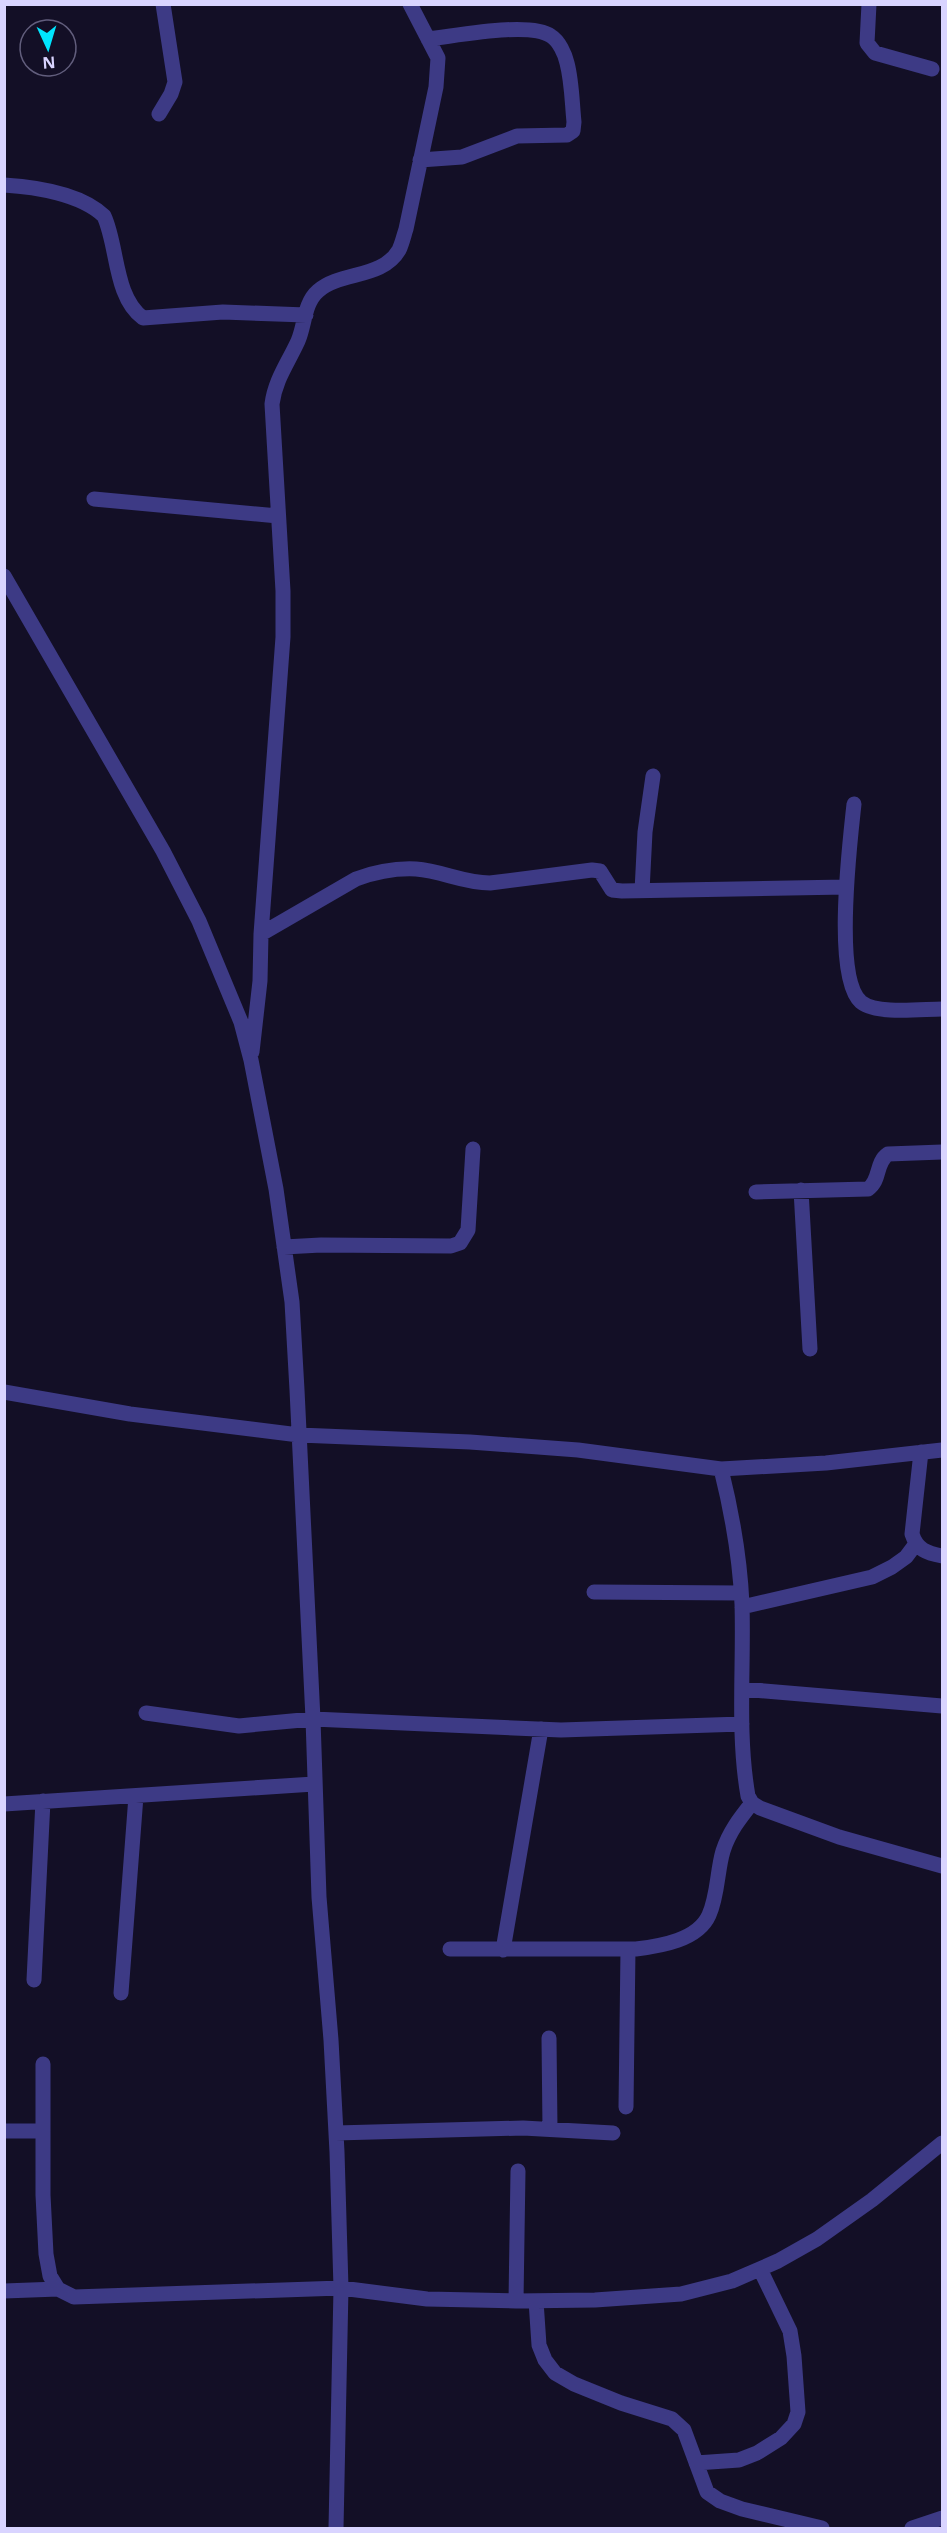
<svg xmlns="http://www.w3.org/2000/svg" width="947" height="2533" viewBox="0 0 947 2533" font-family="'Noto Sans',sans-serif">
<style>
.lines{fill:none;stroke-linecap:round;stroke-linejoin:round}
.minor{stroke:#3d3a85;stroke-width:15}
</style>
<rect width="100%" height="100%" fill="#130f26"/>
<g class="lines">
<path class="minor" d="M 869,4 L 867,43 L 875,53 L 932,69
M 159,114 L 171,94 L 175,82 L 163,4
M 420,160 L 462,157 L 517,136 L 567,135 L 573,131 L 574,122 C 572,103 572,82 567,63 C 565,54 559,41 551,36 C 530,21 456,36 428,39
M 4,185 C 36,187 81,194 104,216 C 118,246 114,297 143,318 L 223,312 L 306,315
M 94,499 L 278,516
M 4,576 L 163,851 L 199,921 L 241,1022 L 251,1060 L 276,1189 L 292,1302 L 297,1390 L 313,1719 L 319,1897 L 331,2040 L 337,2152 L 341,2288 L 336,2528
M 854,804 C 850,842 833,978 861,1002 C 877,1015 922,1009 942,1009
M 642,891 L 645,832 L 653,776
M 261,934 L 356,879 C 375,872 396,868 416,869 C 442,871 464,883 490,883 L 592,870 L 600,871 L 612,890 L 622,891 L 846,887
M 252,1052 L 260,981 L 261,934 L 283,637 L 283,591 L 272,404 C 275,380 288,363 298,341 C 305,325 304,303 318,291 C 341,271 382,279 399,250 C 402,244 404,235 406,229 L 436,87 L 438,58 L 410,4
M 801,1190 L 810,1349
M 756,1192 L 868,1189 C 881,1180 875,1163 888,1154 L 942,1152
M 284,1247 L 321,1245 L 451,1246 L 460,1243 L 468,1230 L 473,1149
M 4,1392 L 130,1414 L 299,1435 L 470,1442 L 578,1450 L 721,1469 L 826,1463 L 942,1450
M 921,1452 L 912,1534 C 917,1550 927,1553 942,1556
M 721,1469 C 732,1513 740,1559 742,1604 C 744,1668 737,1733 748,1796 L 752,1803 L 760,1808 L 839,1837 L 942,1866
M 594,1592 L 741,1593
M 742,1607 L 872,1577 L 892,1567 L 906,1557 L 915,1545
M 742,1689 L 942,1706
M 146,1713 L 239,1726 L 313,1719 L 561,1730 L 742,1724
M 4,1804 L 314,1784
M 450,1949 L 636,1949 C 661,1946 698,1940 709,1915 C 718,1895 717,1871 723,1851 C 729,1832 740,1818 752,1803
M 503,1950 L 541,1729
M 34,1980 L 43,1801
M 121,1993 L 136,1796
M 549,2038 L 550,2129
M 43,2064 L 43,2195 L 46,2254 L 50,2276 L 58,2289 L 74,2297 L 341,2288 L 427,2299 L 516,2301 L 595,2300 L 681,2294 L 732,2281 L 778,2261 L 817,2239 L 872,2200 L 942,2143
M 626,2107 L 628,1949
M 4,2131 L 43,2131
M 336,2133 L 523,2128 L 613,2133
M 4,2291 L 58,2289
M 516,2301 L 518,2171
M 536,2301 L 539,2345 L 545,2360 L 555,2373 L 574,2384 L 621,2403 L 672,2419 L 684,2430 L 707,2492 L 720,2501 L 742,2509 L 822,2528
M 696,2463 L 739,2460 L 757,2453 L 781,2438 L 794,2424 L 798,2412 L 794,2356 L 790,2331 L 760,2269
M 912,2528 L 942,2518"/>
</g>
<rect width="947" height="2533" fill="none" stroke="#d9d4ff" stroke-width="12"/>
<g transform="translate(48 48) rotate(176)"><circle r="28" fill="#130f26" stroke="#625e7d" stroke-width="1.5"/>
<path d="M0-4.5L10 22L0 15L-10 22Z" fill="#00e5ff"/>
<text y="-9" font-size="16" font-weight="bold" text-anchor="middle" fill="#d9d4ff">N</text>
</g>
</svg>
